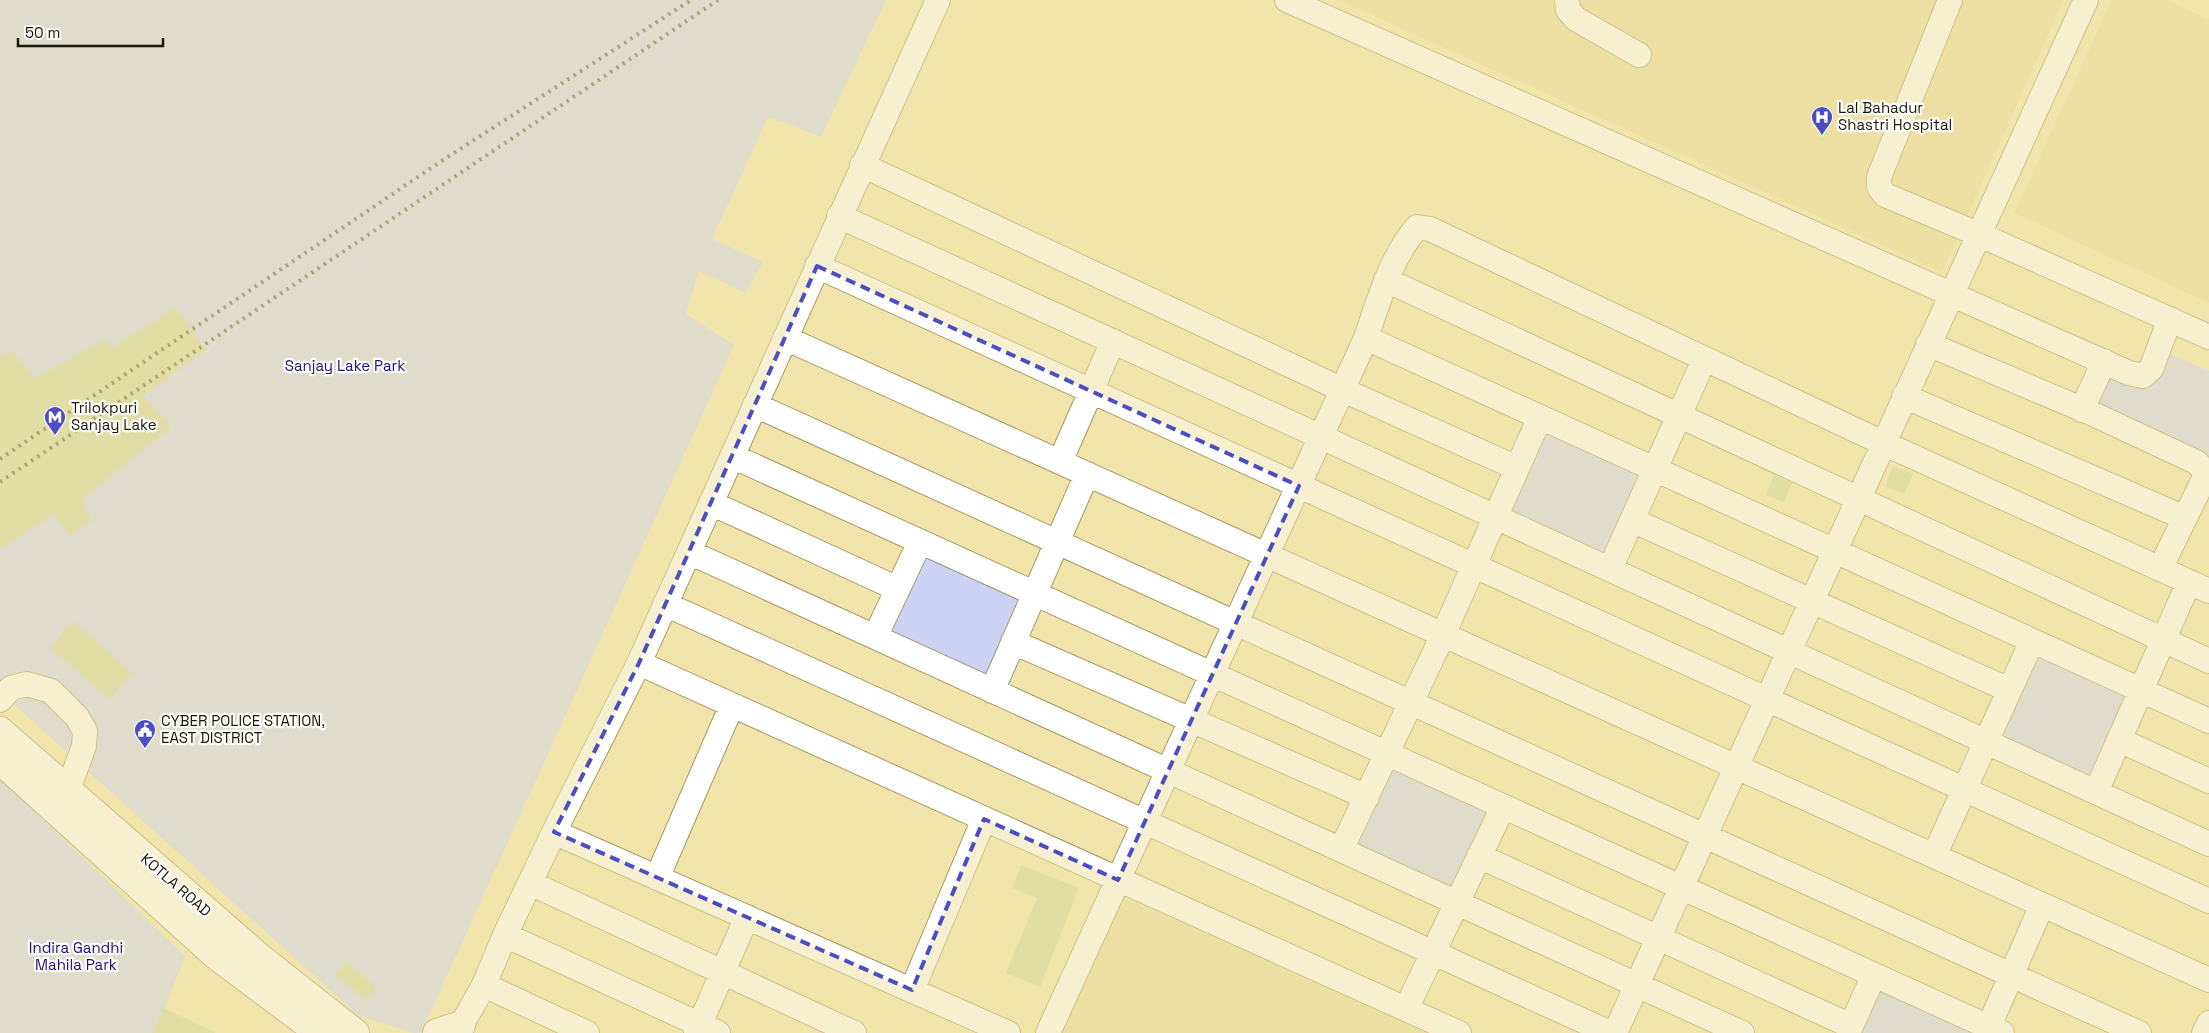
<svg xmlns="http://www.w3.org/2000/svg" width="2209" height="1033" viewBox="0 0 2209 1033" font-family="'Space Grotesk',sans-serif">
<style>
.built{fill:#e8da97}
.green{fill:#cbd2f5}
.building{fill:#ccd79e}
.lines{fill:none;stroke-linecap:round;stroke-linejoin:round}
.minor-casing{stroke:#a59961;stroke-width:26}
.major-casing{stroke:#a59961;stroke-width:30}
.minor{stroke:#fff;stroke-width:24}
.major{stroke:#fff;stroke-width:28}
.rail{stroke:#605938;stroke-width:4;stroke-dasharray:2.5 5;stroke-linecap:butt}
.marked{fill:none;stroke:#4c4dc3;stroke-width:4;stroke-dasharray:10 6;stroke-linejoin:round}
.labels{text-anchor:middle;stroke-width:4.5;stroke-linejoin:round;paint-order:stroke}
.poi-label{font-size:15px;fill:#1d1803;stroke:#fff;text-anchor:start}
.park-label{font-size:15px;fill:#200e75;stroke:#fff}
.street-label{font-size:15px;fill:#1d1803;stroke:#fff}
</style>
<rect width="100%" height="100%" fill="#f1e4aa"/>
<path class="built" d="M 1338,0 L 2064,0 L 1942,272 Z
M 2112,0 L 2167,0 L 2209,19 L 2209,303 L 2014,213 Z
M 1122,897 L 1430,1033 L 1062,1033 Z"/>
<path class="green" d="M 0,0 L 886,0 L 821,137 L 768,117 L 712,239 L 763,262 L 745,293 L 699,271 L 686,314 L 734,345 L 421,1033 L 414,1033 L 359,1016 L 0,692 Z
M 2163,351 L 2209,371 L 2209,464 L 2091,413 L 2109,370 L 2148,386 Z
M 1544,423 L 1647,469 L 1606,562 L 1502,514 Z
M 923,546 L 1027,592 L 986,685 L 882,637 Z
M 2033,648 L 2135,695 L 2093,786 L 1992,740 Z
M 1392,760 L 1495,808 L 1455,894 L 1352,847 Z
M 0,778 L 185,956 L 155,1033 L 0,1033 Z
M 1878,981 L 1979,1033 L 1854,1033 Z"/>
<path class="building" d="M 176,308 L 206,349 L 143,396 L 171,427 L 81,500 L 92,521 L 70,536 L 54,514 L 0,549 L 0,359 L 11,350 L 35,378 L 106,339 L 112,348 Z
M 1893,466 L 1913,474 L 1904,494 L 1885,486 Z
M 1774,475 L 1792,483 L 1784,502 L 1766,495 Z
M 73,621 L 132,673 L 110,699 L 50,648 Z
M 1021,865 L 1079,888 L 1040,987 L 1006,973 L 1037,898 L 1012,888 Z
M 346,962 L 376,987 L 366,1000 L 335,975 Z
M 164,1008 L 216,1033 L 152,1033 Z"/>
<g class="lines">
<g class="minor-casing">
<path id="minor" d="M 1287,0 L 2129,373 L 2143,376 L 2151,369 L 2170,319
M 1567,0 L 1568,10 L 1576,19 L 1639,55
M 1950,0 L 1879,177 L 1879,187 L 1885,195 L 1978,234 L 2209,337
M 862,165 L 1343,390 L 1517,468
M 839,216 L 2209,844
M 817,266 L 2209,901
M 1386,280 L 2209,661
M 785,338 L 2209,980
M 1366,338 L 2209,721
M 1928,344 L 2091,413 L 2196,462 L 2204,470 L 2204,479 L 2160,569
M 1904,396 L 2185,518
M 755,405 L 2139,1033
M 2082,410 L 2104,361
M 732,456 L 2002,1033
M 1060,462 L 1113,341
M 711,503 L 898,589
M 1632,520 L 2009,690
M 689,552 L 1742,1033
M 1610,569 L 1704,360
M 665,604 L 1610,1033
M 875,637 L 920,542
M 1013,642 L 1367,797
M 639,663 L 1459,1033
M 992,691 L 1087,474
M 0,700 L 11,688 L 27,684 L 51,691 L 77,717 L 85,731 L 84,746 L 68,790
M 2119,740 L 2209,781
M 2096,792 L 2189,582
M 554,832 L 1008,1033
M 1341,850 L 1443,635 L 1540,417
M 1479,856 L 1851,1026
M 1934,856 L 2032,641
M 657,878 L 732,705
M 530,883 L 854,1033
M 505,935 L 718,1033
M 484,985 L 587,1033
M 912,990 L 984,819
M 1406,1009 L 1503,807
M 457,1033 L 484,985 L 505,935 L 554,832 L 639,663 L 938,0
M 696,1033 L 747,917
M 1048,1033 L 1366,338 C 1379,300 1390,259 1417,227 L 1430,229 L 1883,443 L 2209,591
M 1615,1033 L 2086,0
M 1848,1033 L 1874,975
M 1986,1033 L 2042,905
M 2204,1033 L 2209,1023"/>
</g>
<g class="major-casing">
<path id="major" d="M 0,731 L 260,958 L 355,1033
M 0,760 L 217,956 L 320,1033
M 437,1033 L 461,1025"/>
</g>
<use href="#minor" class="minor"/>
<use href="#major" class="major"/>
<path class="rail" d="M 0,459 L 440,162 L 691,0
M 0,482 L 718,0"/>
</g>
<path d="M0 0H2209V1033H0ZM 817,266 L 1299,486 L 1118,880 L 984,819 L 912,990 L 554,832 L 639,663 Z" fill="#f1e4aa" fill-opacity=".55" fill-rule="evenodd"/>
<path class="marked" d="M 817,266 L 1299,486 L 1118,880 L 984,819 L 912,990 L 554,832 L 639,663 Z"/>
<defs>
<g id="hospital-pin" transform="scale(1.125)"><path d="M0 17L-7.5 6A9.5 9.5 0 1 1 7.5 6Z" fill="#4c4dc3" stroke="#fff"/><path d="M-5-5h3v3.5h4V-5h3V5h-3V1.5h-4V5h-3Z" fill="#fff"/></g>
<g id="metro-pin" transform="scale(1.125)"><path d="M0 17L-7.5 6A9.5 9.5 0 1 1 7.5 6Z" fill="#4c4dc3" stroke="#fff"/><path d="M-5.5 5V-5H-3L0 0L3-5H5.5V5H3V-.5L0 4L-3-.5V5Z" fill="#fff"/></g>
<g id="civic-pin" transform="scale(1.125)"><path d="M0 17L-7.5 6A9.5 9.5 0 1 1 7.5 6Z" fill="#4c4dc3" stroke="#fff"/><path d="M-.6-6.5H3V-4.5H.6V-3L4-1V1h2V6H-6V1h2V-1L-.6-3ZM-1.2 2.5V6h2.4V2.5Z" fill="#fff"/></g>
</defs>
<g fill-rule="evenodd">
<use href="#hospital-pin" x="1822" y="117"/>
<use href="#metro-pin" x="55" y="417"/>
<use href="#civic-pin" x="145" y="730"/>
</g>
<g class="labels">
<g class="poi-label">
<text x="1838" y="113">Lal Bahadur<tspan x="1838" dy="17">Shastri Hospital</tspan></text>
<text x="71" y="413">Trilokpuri<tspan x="71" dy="17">Sanjay Lake</tspan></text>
<text x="161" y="726">CYBER POLICE STATION,<tspan x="161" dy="17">EAST DISTRICT</tspan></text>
</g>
<g class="park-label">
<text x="345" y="371">Sanjay Lake Park</text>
<text x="76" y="953">Indira Gandhi<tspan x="76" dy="17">Mahila Park</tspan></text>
</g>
<g class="street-label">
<text transform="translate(176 885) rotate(41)" y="5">KOTLA ROAD</text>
</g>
</g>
<path d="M18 38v8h145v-8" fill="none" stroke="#1d1803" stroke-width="2.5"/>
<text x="25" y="38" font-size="15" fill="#1d1803" stroke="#ffffff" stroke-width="4" paint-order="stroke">50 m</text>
</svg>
